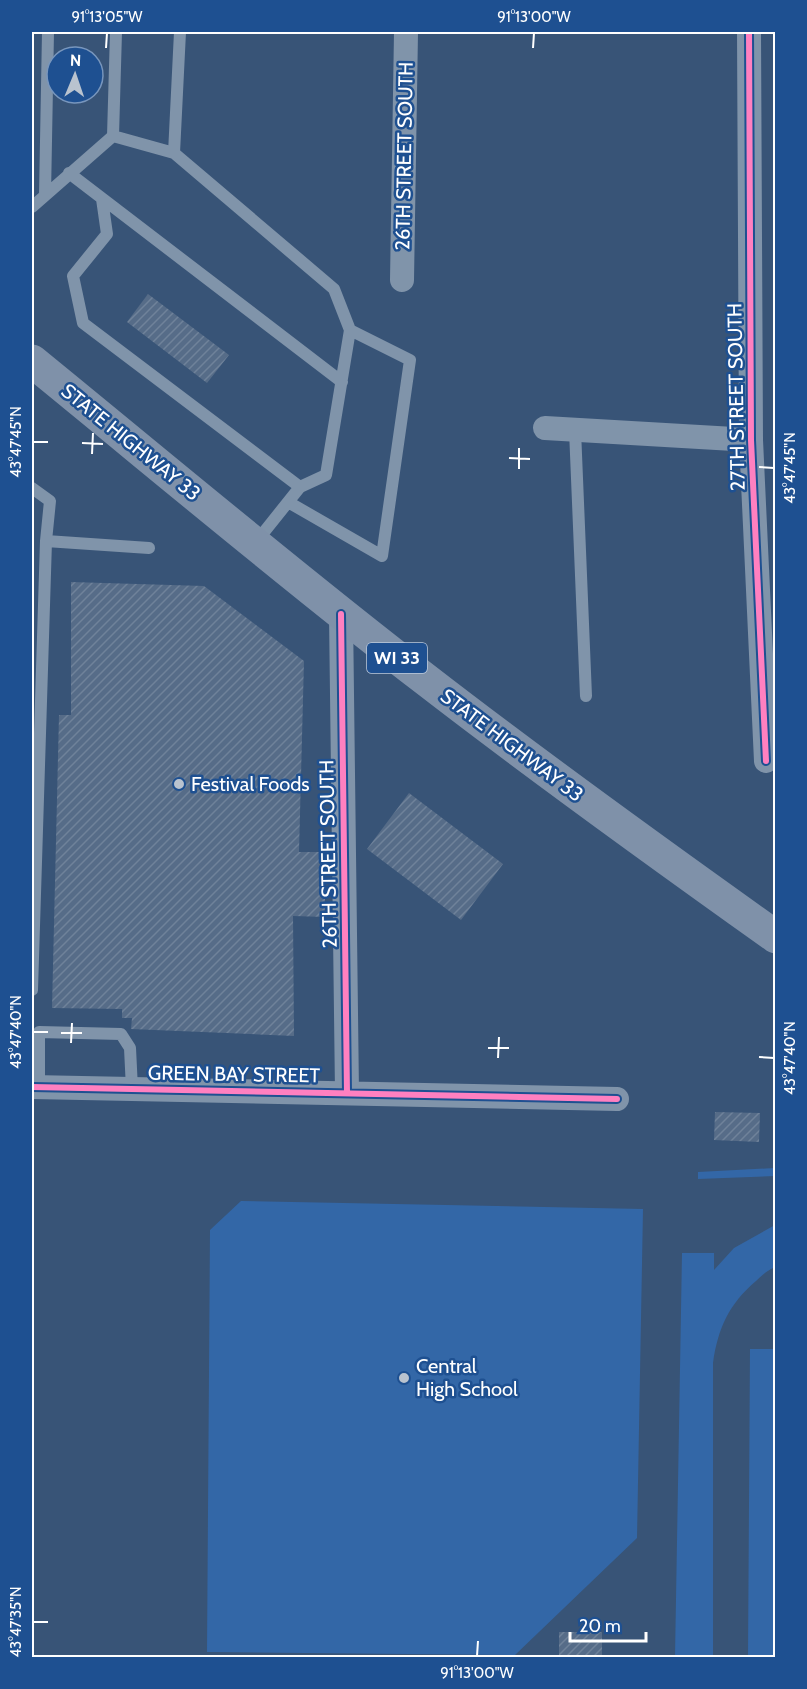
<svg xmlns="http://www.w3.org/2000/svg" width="807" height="1689" viewBox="0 0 807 1689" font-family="Cabin,sans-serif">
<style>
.green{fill:#3367a7}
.building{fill:url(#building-hatch)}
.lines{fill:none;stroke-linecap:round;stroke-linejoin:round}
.lane{stroke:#8094aa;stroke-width:12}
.street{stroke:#8094aa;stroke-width:24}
.primary{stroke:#7f91a9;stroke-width:33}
.cycleway-casing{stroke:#1e5091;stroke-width:10}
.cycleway{stroke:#ff80c0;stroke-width:6}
.ticks{fill:none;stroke:#fff;stroke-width:2}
.poi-dot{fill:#b9c3cf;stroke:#1e5091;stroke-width:2}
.labels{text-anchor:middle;stroke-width:5;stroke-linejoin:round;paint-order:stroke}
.shield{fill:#1e5091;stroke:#bccade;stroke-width:1.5}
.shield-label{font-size:18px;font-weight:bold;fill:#fff}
.street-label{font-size:20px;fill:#fff;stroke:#1e5091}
.poi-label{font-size:20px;fill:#fff;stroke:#1e5091;text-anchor:start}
.neatline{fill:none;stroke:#fff;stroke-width:2}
.ticks-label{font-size:15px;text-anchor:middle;fill:#fff}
</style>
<defs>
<pattern id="building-hatch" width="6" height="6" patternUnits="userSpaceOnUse" patternTransform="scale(1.5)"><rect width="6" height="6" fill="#566c88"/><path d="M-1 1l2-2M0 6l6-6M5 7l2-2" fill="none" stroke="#6f829a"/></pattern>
</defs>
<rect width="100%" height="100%" fill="#385477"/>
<path class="green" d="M 775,1168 L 775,1176 L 698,1179 L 698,1172 Z
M 241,1201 L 643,1209 L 637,1538 L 515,1655 L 207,1652 L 210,1230 Z
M 775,1225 L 775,1267 C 768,1270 762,1275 756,1281 C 729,1304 718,1328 713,1363 L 713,1657 L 675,1657 L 682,1253 L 714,1253 L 714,1270 L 734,1248 Z
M 750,1349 L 775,1349 L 775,1657 L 748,1657 Z"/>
<path class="building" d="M 148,294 L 229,355 L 207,383 L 127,322 Z
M 71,582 L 204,586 L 304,661 L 299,852 L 325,852 L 325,917 L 293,916 L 294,1036 L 131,1029 L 132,1018 L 122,1018 L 122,1009 L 52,1008 L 59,715 L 71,715 Z
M 409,793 L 503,864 L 461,920 L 367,849 Z
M 715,1112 L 760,1113 L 759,1142 L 714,1140 Z
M 559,1632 L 602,1632 L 602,1658 L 559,1658 Z"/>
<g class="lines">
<path class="lane" d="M 113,136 L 116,32
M 174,153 L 180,32
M 69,173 L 342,382
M 45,195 L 48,32
M 102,199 L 107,234 L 73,276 L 83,323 L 300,487
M 32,207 L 113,136 L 174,153 L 334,289 L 350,330 L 410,360 L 382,556 L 288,502
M 575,430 L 586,696
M 32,488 L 50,501 L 46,541 L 32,990
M 46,541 L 149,548
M 256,542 L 300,487 L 326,475 L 350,330
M 39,1087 L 39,1032 L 121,1034 L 130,1048 L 132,1089"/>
<path class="street" d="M 749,32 L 751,440 L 766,761
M 402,280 L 406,32
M 545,428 L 751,440
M 341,614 L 347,1093
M 32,1087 L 617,1099"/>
<path class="primary" d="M 32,361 C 162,467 291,576 425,679 C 540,768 658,853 776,937"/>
<g class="cycleway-casing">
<path id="cycleway" d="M 749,32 L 751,440 L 766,761
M 341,614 L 347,1093
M 32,1087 L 617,1099"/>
</g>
<use href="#cycleway" class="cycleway"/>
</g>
<path class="ticks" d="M 106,48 L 107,33M 533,48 L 534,33M 33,442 L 48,442M 82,443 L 103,444M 92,454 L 93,433M 509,458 L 530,459M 759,467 L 774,468M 519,469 L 519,448M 33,1032 L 48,1032M 61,1033 L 82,1033M 71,1043 L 72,1023M 488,1048 L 509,1048M 759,1057 L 774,1058M 498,1058 L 499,1037M 33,1622 L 48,1622M 477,1656 L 478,1641"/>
<g class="poi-dot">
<circle cx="179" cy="784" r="6"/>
<circle cx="404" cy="1378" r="6"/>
</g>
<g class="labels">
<rect class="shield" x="367" y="643" width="60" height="30" rx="4.5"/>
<g class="shield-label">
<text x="397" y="664">WI 33</text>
</g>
<g class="street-label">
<text transform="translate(404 156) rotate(-89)" y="7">26TH STREET SOUTH</text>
<text transform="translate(736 397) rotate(-91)" y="7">27TH STREET SOUTH</text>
<text transform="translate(131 442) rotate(39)" y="7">STATE HIGHWAY 33</text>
<text transform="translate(512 745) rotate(37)" y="7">STATE HIGHWAY 33</text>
<text transform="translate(328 854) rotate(-91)" y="7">26TH STREET SOUTH</text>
<text transform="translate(234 1074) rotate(1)" y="7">GREEN BAY STREET</text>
</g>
<g class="poi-label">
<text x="191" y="791">Festival Foods</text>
<text x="416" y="1373">Central<tspan x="416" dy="23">High School</tspan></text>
</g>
</g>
<rect width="807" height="1689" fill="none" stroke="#1e5091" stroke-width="66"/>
<g transform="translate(75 75) rotate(2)"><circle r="28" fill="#1e5091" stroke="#7896bd" stroke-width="1.5"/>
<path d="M0-4.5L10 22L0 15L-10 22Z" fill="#b9c3cf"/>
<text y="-9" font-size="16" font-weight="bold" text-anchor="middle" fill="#ffffff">N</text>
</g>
<path d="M570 1632v9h76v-9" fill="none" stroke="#ffffff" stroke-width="3"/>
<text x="579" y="1632" font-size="18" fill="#ffffff" stroke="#1e5091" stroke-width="4.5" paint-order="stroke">20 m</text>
<rect x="33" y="33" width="741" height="1623" class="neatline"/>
<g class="ticks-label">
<text x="107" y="22">91°13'05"W</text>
<text x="534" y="22">91°13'00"W</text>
<text transform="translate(16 442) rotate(-90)" y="5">43°47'45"N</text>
<text transform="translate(790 468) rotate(-90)" y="5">43°47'45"N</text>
<text transform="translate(16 1032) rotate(-90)" y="5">43°47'40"N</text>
<text transform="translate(790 1058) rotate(-90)" y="5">43°47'40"N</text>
<text transform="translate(16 1622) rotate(-90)" y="5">43°47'35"N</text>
<text x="477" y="1678">91°13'00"W</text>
</g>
</svg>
